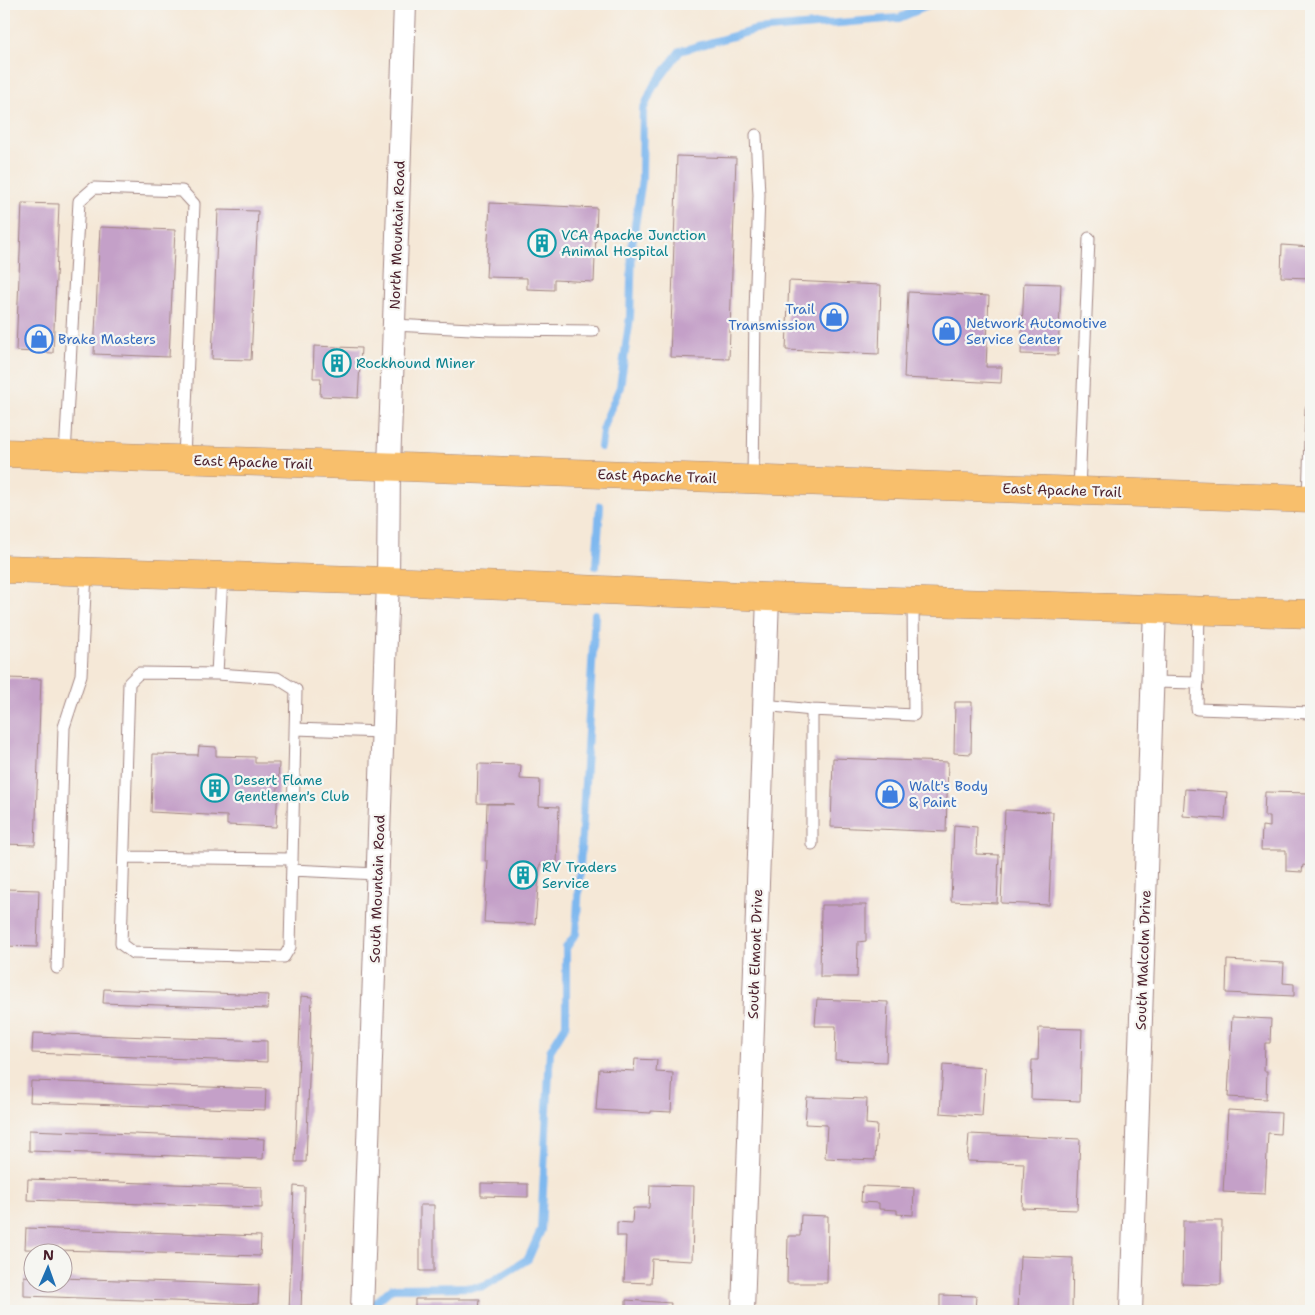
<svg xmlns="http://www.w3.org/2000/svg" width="1315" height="1315" viewBox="0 0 1315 1315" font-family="'Shantell Sans',sans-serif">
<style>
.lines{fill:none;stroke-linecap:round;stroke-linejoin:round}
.stream{stroke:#7eb8ef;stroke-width:8}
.building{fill:#c4a0c8}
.service-casing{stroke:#a08481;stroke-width:13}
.minor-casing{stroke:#a08481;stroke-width:24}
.primary-casing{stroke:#a08481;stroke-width:29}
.service{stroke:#fff;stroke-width:11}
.minor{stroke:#fff;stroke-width:22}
.primary{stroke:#f8bf6c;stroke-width:28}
.labels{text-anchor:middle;stroke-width:4.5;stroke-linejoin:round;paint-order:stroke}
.street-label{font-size:14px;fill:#4a1f2b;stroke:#f6f6f2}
.culture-label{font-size:14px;fill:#0d838f;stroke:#f6f6f2;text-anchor:start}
.shop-label{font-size:14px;fill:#366cbe;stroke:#f6f6f2;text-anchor:start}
</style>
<rect width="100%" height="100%" fill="#f6f6f2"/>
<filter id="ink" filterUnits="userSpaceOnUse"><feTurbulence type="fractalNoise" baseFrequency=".02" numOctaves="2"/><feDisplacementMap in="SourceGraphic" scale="10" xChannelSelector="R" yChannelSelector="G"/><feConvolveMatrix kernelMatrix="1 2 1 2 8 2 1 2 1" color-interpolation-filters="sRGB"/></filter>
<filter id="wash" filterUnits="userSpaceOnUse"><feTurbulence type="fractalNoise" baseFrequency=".0096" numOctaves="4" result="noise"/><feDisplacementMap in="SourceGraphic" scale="20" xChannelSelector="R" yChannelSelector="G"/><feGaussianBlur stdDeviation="1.12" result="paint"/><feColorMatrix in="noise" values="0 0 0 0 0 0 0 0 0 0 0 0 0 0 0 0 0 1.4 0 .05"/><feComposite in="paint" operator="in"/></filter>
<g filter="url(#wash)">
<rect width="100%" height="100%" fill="#f5e8d7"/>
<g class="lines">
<path class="stream" d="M 601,447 L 604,424 L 620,387 L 630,317 L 632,245 L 642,179 L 643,110 L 653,87 L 680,51 L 755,30 L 899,18 L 932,4
M 596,566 L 600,506
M 366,1311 L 392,1288 L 483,1287 L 528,1259 L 541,1230 L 550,1051 L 566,1025 L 566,948 L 576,934 L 595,614"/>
</g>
<g id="blocks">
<path class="building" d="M 677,156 L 736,158 L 729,359 L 670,357 Z
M 22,203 L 59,204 L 53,353 L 16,351 Z
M 490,203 L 597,208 L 594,282 L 554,280 L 554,290 L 527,289 L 527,278 L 486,277 Z
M 218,210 L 258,211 L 251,360 L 212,359 Z
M 100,227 L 175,230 L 169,357 L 94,354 Z
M 1282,245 L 1311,247 L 1311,278 L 1281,277 Z
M 789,281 L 881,285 L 879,354 L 786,350 Z
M 1024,283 L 1061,284 L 1058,355 L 1021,354 Z
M 908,292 L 989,296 L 986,367 L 1002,367 L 1001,383 L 904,378 Z
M 314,346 L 361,348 L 358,398 L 320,396 L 321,378 L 313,378 Z
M 6,678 L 41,679 L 35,845 L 4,844 L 4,749 Z
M 955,702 L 972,702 L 971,754 L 954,753 Z
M 199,746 L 216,747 L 216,756 L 255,757 L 255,763 L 279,763 L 276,827 L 227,825 L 227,816 L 151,812 L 153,754 L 198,755 Z
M 833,758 L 948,762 L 946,832 L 831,827 Z
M 478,764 L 521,765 L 520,779 L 540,780 L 539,806 L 559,807 L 557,864 L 540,864 L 535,924 L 484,922 L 488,861 L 485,861 L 487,804 L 514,804 L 477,803 Z
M 1185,789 L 1227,792 L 1225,819 L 1183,816 Z
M 1265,792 L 1311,793 L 1311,866 L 1303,865 L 1302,872 L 1286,871 L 1286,850 L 1261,850 L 1262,826 L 1270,827 L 1270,816 L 1264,816 Z
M 1005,810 L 1053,812 L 1049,905 L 1001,903 Z
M 954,825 L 977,827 L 976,854 L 999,855 L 997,903 L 951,901 Z
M 6,889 L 39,890 L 37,947 L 5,946 Z
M 821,905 L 866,905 L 866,941 L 858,942 L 857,977 L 820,977 Z
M 1227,960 L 1284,963 L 1283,983 L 1294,984 L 1294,996 L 1226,993 Z
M 104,989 L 269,995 L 268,1009 L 103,1003 Z
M 301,996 L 312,997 L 306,1162 L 295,1162 Z
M 817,999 L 888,1002 L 886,1062 L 835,1060 L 836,1026 L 815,1026 Z
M 1232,1017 L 1271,1019 L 1270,1043 L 1265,1043 L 1264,1071 L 1267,1071 L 1266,1099 L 1228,1097 Z
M 1039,1028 L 1082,1029 L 1080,1101 L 1031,1099 L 1032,1060 L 1038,1060 Z
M 33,1033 L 267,1041 L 267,1062 L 32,1053 Z
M 635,1059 L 657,1060 L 656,1072 L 673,1073 L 671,1112 L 651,1111 L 651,1113 L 596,1110 L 599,1069 L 634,1071 Z
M 943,1065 L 985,1068 L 982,1116 L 940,1113 Z
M 31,1081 L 266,1089 L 265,1110 L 30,1102 Z
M 807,1097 L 867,1099 L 866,1124 L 877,1125 L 875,1160 L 825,1158 L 827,1125 L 805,1124 Z
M 1228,1110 L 1281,1113 L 1280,1134 L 1268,1133 L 1265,1194 L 1223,1192 Z
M 29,1130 L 264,1139 L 263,1159 L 29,1151 Z
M 969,1134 L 1080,1139 L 1077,1210 L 1022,1208 L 1024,1163 L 967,1161 Z
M 28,1179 L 262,1187 L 262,1208 L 27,1200 Z
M 481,1183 L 528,1184 L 528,1197 L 481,1196 Z
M 650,1185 L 694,1186 L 692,1261 L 652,1259 L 651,1283 L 624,1282 L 626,1236 L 617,1236 L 617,1222 L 632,1223 L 633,1208 L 649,1208 Z
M 294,1186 L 305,1187 L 301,1311 L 289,1311 Z
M 862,1186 L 914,1188 L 913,1215 L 897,1214 L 897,1210 L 879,1209 L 879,1203 L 861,1202 Z
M 420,1205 L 434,1205 L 434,1271 L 420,1271 Z
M 801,1215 L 828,1216 L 827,1283 L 787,1283 L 788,1236 L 800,1236 Z
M 1183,1221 L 1222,1221 L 1221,1285 L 1182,1284 Z
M 26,1228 L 261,1236 L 260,1256 L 25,1249 Z
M 1020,1256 L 1073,1258 L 1072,1311 L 1018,1311 Z
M 24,1276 L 32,1277 L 32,1282 L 62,1282 L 62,1278 L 259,1285 L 258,1304 L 24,1296 Z
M 940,1295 L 976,1296 L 975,1311 L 940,1311 Z
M 415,1299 L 480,1299 L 479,1311 L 415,1311 Z
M 626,1300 L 671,1303 L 670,1311 L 626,1311 Z"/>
</g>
</g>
<g filter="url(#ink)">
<use href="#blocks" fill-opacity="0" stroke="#a08481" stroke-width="1"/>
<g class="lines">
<g class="service-casing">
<path id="service" d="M 394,325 L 490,330 L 593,331
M 65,455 L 79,201 L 94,188 L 182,191 L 194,204 L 184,459
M 753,480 L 755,312 L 759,195 L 756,135
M 1079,491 L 1089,238
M 1308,499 L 1311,409
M 1199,610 L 1197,709 L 1311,713
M 217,674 L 277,678 L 296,690 L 290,947 L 284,957 L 133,953 L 121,944 L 129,683 L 139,673 L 217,674 L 222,576
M 1153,682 L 1198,683
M 764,705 L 812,710
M 295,729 L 383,732
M 812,844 L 812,710 L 914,715 L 913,601
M 124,857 L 292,859
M 292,870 L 377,874
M 57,968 L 64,727 L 81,675 L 86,572"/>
</g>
<g class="minor-casing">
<path id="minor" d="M 362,1311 L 388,581 L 389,467 L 405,4
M 743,1311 L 768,597
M 1131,1311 L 1155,608"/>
</g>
<g class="primary-casing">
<path id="primary" d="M 4,453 L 1311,499
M 4,569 L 388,581 L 768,597 L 1311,614"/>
</g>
<use href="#service" class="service"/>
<use href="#minor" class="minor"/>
<use href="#primary" class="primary"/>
</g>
</g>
<defs>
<g id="building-ring" transform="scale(1.4375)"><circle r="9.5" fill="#f6f6f2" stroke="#0f9aa8" stroke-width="1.5"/><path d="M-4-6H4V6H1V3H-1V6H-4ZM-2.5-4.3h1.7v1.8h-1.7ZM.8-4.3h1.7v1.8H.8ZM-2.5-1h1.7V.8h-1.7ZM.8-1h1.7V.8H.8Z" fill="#0f9aa8"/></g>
<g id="shop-ring" transform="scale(1.4375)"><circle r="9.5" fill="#f6f6f2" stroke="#3f7fe0" stroke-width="1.5"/><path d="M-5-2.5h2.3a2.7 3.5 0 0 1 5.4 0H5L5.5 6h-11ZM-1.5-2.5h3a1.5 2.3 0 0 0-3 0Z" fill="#3f7fe0"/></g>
</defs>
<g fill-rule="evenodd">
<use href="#building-ring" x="542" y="243"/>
<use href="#shop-ring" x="834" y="317"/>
<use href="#shop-ring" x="947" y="331"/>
<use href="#shop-ring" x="39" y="339"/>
<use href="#building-ring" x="337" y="363"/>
<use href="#building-ring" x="215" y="788"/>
<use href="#shop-ring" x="890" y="794"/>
<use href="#building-ring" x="523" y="875"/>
</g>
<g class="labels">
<g class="street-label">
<text transform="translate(397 235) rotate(-88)" y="5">North Mountain Road</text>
<text transform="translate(253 462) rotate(2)" y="5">East Apache Trail</text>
<text transform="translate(657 476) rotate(2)" y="5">East Apache Trail</text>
<text transform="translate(1062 490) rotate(2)" y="5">East Apache Trail</text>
<text transform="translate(377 889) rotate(-88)" y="5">South Mountain Road</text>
<text transform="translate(755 954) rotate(-88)" y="5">South Elmont Drive</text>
<text transform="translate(1143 960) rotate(-88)" y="5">South Malcolm Drive</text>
</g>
<g class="culture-label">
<text x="561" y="240">VCA Apache Junction<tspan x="561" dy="16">Animal Hospital</tspan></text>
<text x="356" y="368">Rockhound Miner</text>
<text x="234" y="785">Desert Flame<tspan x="234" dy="16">Gentlemen's Club</tspan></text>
<text x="542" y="872">RV Traders<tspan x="542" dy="16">Service</tspan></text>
</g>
<g class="shop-label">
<text x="815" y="314" text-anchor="end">Trail<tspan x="815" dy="16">Transmission</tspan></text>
<text x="966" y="328">Network Automotive<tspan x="966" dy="16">Service Center</tspan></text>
<text x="58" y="344">Brake Masters</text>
<text x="909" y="791">Walt's Body<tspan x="909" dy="16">&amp; Paint</tspan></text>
</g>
</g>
<rect width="1315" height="1315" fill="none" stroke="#f6f6f2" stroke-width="20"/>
<g transform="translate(48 1268) rotate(2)"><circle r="24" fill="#f6f6f2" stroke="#b1a0a2"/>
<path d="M0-4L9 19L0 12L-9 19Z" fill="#1f6fb2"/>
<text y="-8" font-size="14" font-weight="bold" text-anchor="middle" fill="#4a1f2b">N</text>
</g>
</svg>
